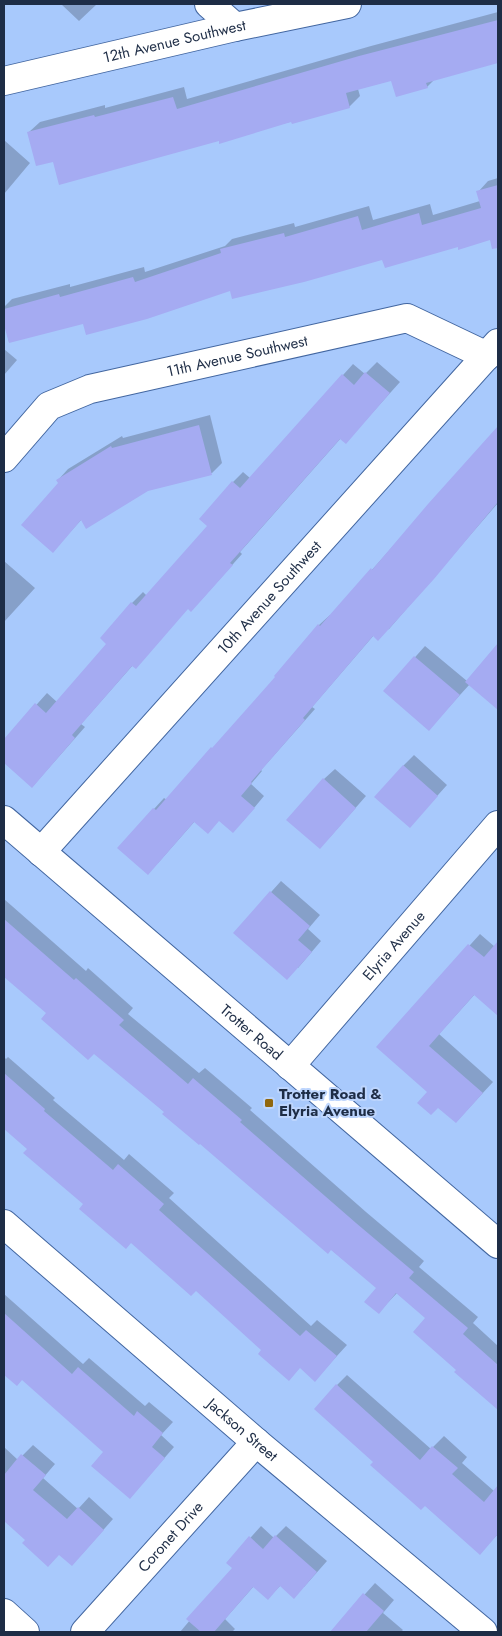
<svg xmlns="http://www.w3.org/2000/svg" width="502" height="1636" viewBox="0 0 502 1636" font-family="Jost,sans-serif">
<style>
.shadow{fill:#0003}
.building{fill:#a5abf2}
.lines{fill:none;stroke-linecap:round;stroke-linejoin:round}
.minor-casing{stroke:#4266a0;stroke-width:30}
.minor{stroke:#fff;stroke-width:28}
.poi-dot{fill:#90670e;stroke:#bdd5fd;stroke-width:2}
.labels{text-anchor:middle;stroke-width:4;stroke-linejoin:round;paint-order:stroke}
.street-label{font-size:15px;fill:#1e2d46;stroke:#bdd5fd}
.poi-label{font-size:15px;font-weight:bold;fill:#1e2d46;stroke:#bdd5fd;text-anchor:start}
</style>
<rect width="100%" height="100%" fill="#a8c9fc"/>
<path class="shadow" d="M 61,4 L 97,4 L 79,21 Z
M 498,12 L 498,62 L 435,79 L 427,87 L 392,80 L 358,89 L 360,96 L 349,107 L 219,140 L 54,161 L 29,132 L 40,122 L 105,105 L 105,108 L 184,87 L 187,99 L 371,46 Z
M 4,140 L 30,163 L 4,194 Z
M 498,178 L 498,237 L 459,248 L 459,246 L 383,258 L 231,290 L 84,322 L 9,342 L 4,320 L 4,307 L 12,299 L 70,284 L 70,287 L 144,267 L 145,272 L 225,246 L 232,239 L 294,223 L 295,227 L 369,206 L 373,220 L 430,204 L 433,215 L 480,201 L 478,192 L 488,181 Z
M 4,349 L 17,360 L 4,375 Z
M 377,362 L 400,382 L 346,442 L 341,438 L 240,552 L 242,554 L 201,600 L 188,608 L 133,665 L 81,724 L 85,727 L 32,787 L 4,762 L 4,741 L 47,693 L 57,702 L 108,644 L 132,603 L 143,592 L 147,596 L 209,526 L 233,482 L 243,472 L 250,478 L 353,364 L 365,374 Z
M 210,415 L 222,463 L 212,473 L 147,490 L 82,519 L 53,551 L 59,483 L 58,480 L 68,469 L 122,436 L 123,438 Z
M 498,428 L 498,503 L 389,629 L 374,635 L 312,707 L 315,709 L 261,770 L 262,771 L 251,784 L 264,796 L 243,821 L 195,821 L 158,863 L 154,809 L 164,798 L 167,800 L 277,677 L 319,625 L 330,615 L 331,616 Z
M 4,561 L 35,588 L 4,622 Z
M 498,644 L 498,703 L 495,706 L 470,684 L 429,729 L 385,691 L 425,646 L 467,681 Z
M 414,755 L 447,785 L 420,815 L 403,766 Z
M 335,769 L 366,796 L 330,837 L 324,779 Z
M 281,881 L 320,915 L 308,929 L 321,941 L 298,968 L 235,932 Z
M 4,899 L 86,971 L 88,968 L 133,1008 L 128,1014 L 199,1073 L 205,1068 L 252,1108 L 250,1110 L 366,1212 L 424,1261 L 419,1267 L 478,1317 L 473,1323 L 498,1346 L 498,1409 L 456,1372 L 458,1370 L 427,1318 L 397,1293 L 379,1312 L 378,1288 L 200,1142 L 4,975 Z
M 480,934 L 495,947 L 498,943 L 498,1014 L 475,994 L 439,1034 L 493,1082 L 456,1122 L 429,1092 L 378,1047 Z
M 4,1057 L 6,1059 L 8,1057 L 55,1098 L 53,1100 L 124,1160 L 129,1154 L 174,1193 L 169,1198 L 311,1326 L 317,1320 L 347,1345 L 315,1380 L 300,1367 L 263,1350 L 196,1290 L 85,1204 L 28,1149 L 4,1127 Z
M 4,1294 L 83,1364 L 89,1358 L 145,1406 L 149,1402 L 173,1422 L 161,1435 L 174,1447 L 140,1486 L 105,1452 L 22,1379 L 17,1384 L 4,1373 Z
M 347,1375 L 431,1449 L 444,1436 L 467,1457 L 462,1463 L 494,1491 L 498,1487 L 498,1534 L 480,1553 L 375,1462 L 337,1385 Z
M 33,1445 L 55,1464 L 43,1478 L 78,1509 L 89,1497 L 113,1519 L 82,1554 L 59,1554 L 27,1540 L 4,1520 L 4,1447 L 18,1460 Z
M 261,1526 L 274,1538 L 286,1526 L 327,1561 L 304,1587 L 281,1585 L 268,1598 L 254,1586 L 225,1619 L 235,1629 L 232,1632 L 180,1632 L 234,1568 L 228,1563 Z
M 375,1583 L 394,1600 L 383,1613 L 403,1630 L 401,1632 L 331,1632 Z"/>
<path class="building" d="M 498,20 L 498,63 L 426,83 L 428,88 L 396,97 L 391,81 L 346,93 L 350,108 L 292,124 L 291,122 L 219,144 L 219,141 L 59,185 L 53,162 L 36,166 L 27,132 L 94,115 L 95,117 L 173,97 L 177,109 L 359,56 Z
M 498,185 L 498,248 L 492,249 L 490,240 L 458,250 L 458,247 L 385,268 L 382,260 L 304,282 L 232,299 L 230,291 L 147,319 L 86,335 L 83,324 L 9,343 L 4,325 L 4,309 L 59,294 L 60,297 L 133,277 L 135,282 L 221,253 L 220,249 L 284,233 L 285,237 L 358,216 L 362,230 L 419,213 L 422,225 L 481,208 L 476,191 Z
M 365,372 L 390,393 L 346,444 L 340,439 L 230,563 L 233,565 L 191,612 L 188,609 L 136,669 L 132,666 L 72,735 L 75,738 L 32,788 L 4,763 L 4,739 L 35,703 L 46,713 L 106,644 L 100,638 L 131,602 L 136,606 L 207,526 L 199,519 L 232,481 L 240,488 L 342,374 L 354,385 Z
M 199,425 L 212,475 L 148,491 L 86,529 L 81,520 L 53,553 L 21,525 L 58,483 L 56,480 L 111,446 L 112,448 Z
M 498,426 L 498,502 L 434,579 L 378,641 L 373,636 L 303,718 L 305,720 L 251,782 L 252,783 L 241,796 L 255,808 L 233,833 L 219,821 L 208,834 L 194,822 L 148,875 L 117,848 L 153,808 L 156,810 L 211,747 L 212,748 L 275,677 L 274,676 L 318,624 L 320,626 L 371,568 L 372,570 L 428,504 Z
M 498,643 L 498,710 L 465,682 Z
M 414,656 L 460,695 L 429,731 L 383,691 Z
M 403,765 L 438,796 L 410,828 L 374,797 Z
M 323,778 L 356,808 L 320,849 L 286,820 Z
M 270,891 L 310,926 L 298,940 L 312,952 L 287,980 L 233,933 Z
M 4,919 L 74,980 L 76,978 L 124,1020 L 119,1025 L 188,1084 L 193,1078 L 242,1120 L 240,1122 L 356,1223 L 414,1272 L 409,1278 L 468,1328 L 463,1334 L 498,1365 L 498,1410 L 454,1372 L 456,1370 L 413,1332 L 425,1318 L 396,1293 L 379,1314 L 364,1302 L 376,1288 L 331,1250 L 328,1254 L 200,1144 L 199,1145 L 162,1114 L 164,1112 L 94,1054 L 88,1060 L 41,1019 L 46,1013 L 4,977 Z
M 498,941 L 498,1016 L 474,995 L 429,1046 L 483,1093 L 456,1123 L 438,1108 L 431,1115 L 417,1103 L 427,1092 L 376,1047 L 468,944 L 484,957 Z
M 4,1073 L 45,1109 L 44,1111 L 113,1170 L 118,1164 L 164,1204 L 159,1210 L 300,1336 L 306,1330 L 337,1356 L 315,1382 L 300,1368 L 289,1381 L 258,1354 L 261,1350 L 196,1291 L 191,1296 L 131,1243 L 126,1249 L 79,1209 L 83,1204 L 23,1153 L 27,1149 L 4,1129 Z
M 4,1313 L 72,1374 L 78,1367 L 134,1416 L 137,1411 L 163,1433 L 152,1447 L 165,1458 L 130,1499 L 91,1466 L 103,1452 L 22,1380 L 17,1386 L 4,1375 Z
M 336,1384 L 420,1460 L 432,1446 L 458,1468 L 452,1474 L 484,1502 L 498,1485 L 498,1534 L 480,1555 L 425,1506 L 421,1510 L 370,1465 L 373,1462 L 314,1409 Z
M 21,1454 L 46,1475 L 33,1490 L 67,1519 L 78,1507 L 104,1530 L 72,1566 L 59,1555 L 48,1567 L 22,1543 L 25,1540 L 4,1521 L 4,1475 Z
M 275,1535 L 317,1572 L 294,1599 L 280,1586 L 268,1600 L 253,1587 L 214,1632 L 201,1632 L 186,1619 L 232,1568 L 226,1563 L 249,1536 L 263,1549 Z
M 363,1593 L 384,1611 L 366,1632 L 330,1632 Z"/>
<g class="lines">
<g class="minor-casing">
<g id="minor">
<path d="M 209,4 L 235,27"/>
<path id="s1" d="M 4,81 L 235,27 L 347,4"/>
<path id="s2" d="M 4,458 L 49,406 L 90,389 L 407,318 L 487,356"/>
<path id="s3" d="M 4,820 L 498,1244"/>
<path id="s4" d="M 41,852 L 498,343"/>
<path id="s5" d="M 290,1066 L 498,825"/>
<path id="s6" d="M 4,1224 L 256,1442 L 483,1632"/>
<path d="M 4,1613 L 25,1632"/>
<path id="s7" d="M 85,1632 L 256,1442"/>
</g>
</g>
<use href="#minor" class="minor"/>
</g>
<rect class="poi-dot" x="264" y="1098" width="10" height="10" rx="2.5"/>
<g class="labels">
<g class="street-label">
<text dy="5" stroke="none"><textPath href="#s1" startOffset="175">12th Avenue Southwest</textPath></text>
<text dy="5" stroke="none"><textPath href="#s2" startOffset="264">11th Avenue Southwest</textPath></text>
<text dy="5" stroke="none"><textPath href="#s4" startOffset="342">10th Avenue Southwest</textPath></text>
<text dy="5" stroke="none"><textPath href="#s5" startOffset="159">Elyria Avenue</textPath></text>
<text dy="5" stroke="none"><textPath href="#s3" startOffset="326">Trotter Road</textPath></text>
<text dy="5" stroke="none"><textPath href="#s6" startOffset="315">Jackson Street</textPath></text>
<text dy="5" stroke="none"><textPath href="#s7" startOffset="128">Coronet Drive</textPath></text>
</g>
<g class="poi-label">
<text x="279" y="1099">Trotter Road &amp;<tspan x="279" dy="17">Elyria Avenue</tspan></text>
</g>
</g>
<rect width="502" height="1636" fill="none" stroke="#1e2d46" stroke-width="10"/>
</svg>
